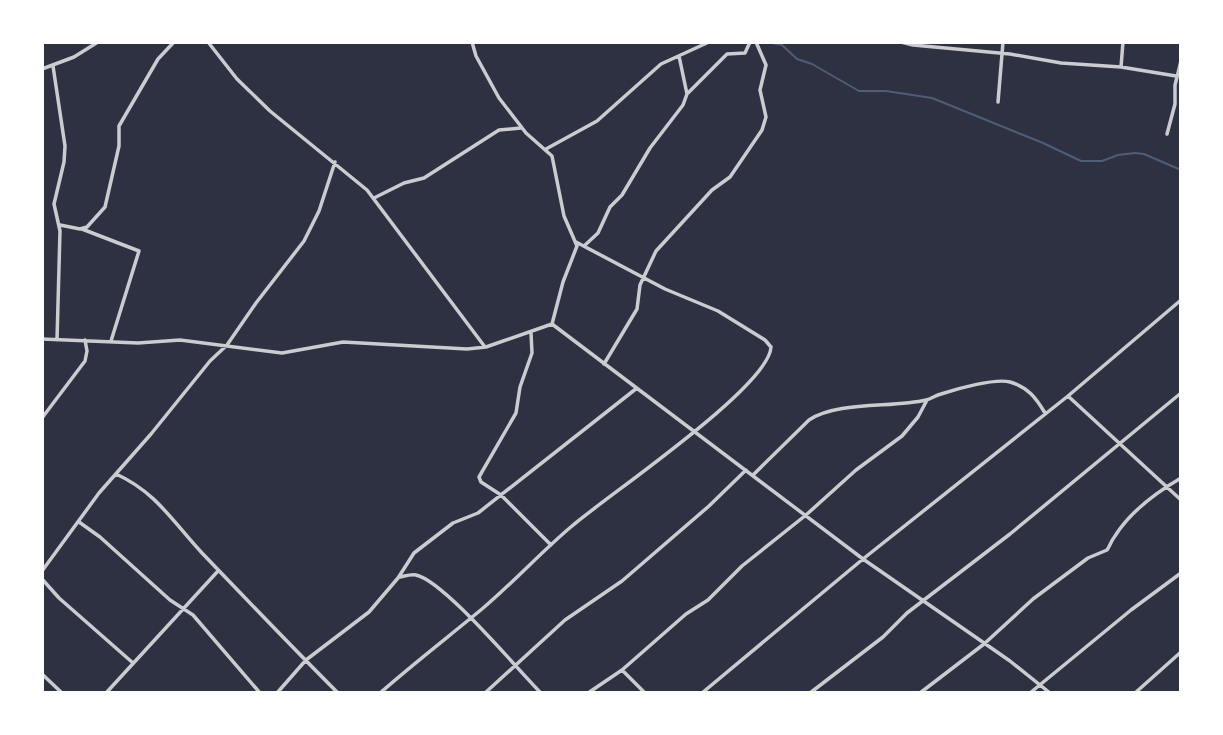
<svg xmlns="http://www.w3.org/2000/svg" width="1223" height="735" viewBox="0 0 1223 735" font-family="Mulish,sans-serif">
<style>
.lines{fill:none;stroke-linecap:round;stroke-linejoin:round}
.stream{stroke:#4f5d75;stroke-width:2}
.minor{stroke:#caccd0;stroke-width:3.5}
</style>
<rect width="100%" height="100%" fill="#2d3142"/>
<g class="lines">
<path class="stream" d="M 767,42 L 782,45 L 797,59 L 812,64 L 859,91 L 886,91 L 932,98 L 1043,143 L 1081,161 L 1102,161 L 1118,155 L 1135,153 L 1144,154 L 1181,170"/>
<path class="minor" d="M 208,42 L 237,79 L 270,111 L 367,190 L 485,347
M 472,42 L 476,56 L 499,98 L 526,133 L 552,156 L 564,216 L 577,246 L 563,282 L 552,324
M 901,42 L 913,45 L 1010,54 L 1061,63 L 1121,67 L 1176,76
M 53,66 L 65,146 L 64,162 L 54,204 L 60,231 L 57,340
M 1121,67 L 1123,42
M 42,69 L 74,57 L 98,42
M 688,93 L 727,54 L 745,53 L 750,42
M 998,102 L 1003,42
M 1167,134 L 1175,104 L 1175,85 L 1181,61
M 546,149 L 597,121 L 661,64 L 709,42
M 374,198 L 404,183 L 424,178 L 499,130 L 521,128
M 60,225 L 80,229 L 87,227 L 105,207 L 119,146 L 119,126 L 158,59 L 174,42
M 82,229 L 139,251 L 111,341
M 584,246 L 598,233 L 610,207 L 622,195 L 650,148 L 683,105 L 687,94 L 679,56
M 552,324 L 863,559 L 1010,661 L 1050,693
M 531,333 L 532,353 L 520,387 L 516,413 L 479,477 L 481,482 L 501,495 L 551,545
M 42,339 L 138,343 L 180,340 L 282,353 L 343,342 L 467,349 L 486,347 L 552,324
M 604,364 L 637,309 L 640,285 L 656,251 L 712,190 L 730,177 L 762,130 L 766,117 L 760,90 L 766,65 L 756,42
M 1068,396 L 1181,500
M 42,418 L 85,361 L 87,351 L 85,340
M 116,474 C 156,492 173,522 202,553 C 247,600 292,647 338,693
M 753,475 L 809,420 C 837,401 893,408 926,400 C 931,399 936,395 941,394 C 956,389 995,378 1010,382 C 1028,387 1036,398 1045,413
M 79,522 L 100,537 L 170,600 L 193,615 L 260,693
M 42,571 L 99,493 L 151,434 L 210,361 L 227,345 L 256,303 L 304,241 L 319,211 L 335,162
M 400,577 C 405,576 411,574 416,575 C 444,581 517,669 541,693
M 42,579 L 59,598 L 133,663
M 622,670 L 645,693
M 42,674 L 62,693
M 106,693 L 218,571
M 277,693 L 306,660 L 369,612 L 398,578 L 414,553 L 453,523 L 478,513 L 637,388
M 380,693 C 413,664 448,637 482,609 C 514,582 541,552 572,526 C 608,495 769,387 771,347 L 765,340 L 718,311 L 665,289 L 576,242
M 485,693 L 565,620 L 622,581 L 709,506 L 746,470
M 588,693 L 622,670 L 686,614 L 708,600 L 742,566 L 806,515 L 856,470 L 902,436 L 918,417 L 927,400
M 702,693 L 863,559 L 1068,396 L 1181,300
M 810,693 L 883,637 L 907,613 L 1010,534 L 1181,393
M 920,693 L 984,644 L 1033,599 L 1088,558 L 1107,550 C 1110,546 1111,541 1115,536 C 1130,512 1157,492 1181,478
M 1030,693 L 1131,610 L 1181,573
M 1135,693 L 1181,652"/>
</g>
<rect width="1223" height="735" fill="none" stroke="#ffffff" stroke-width="88"/>
</svg>
